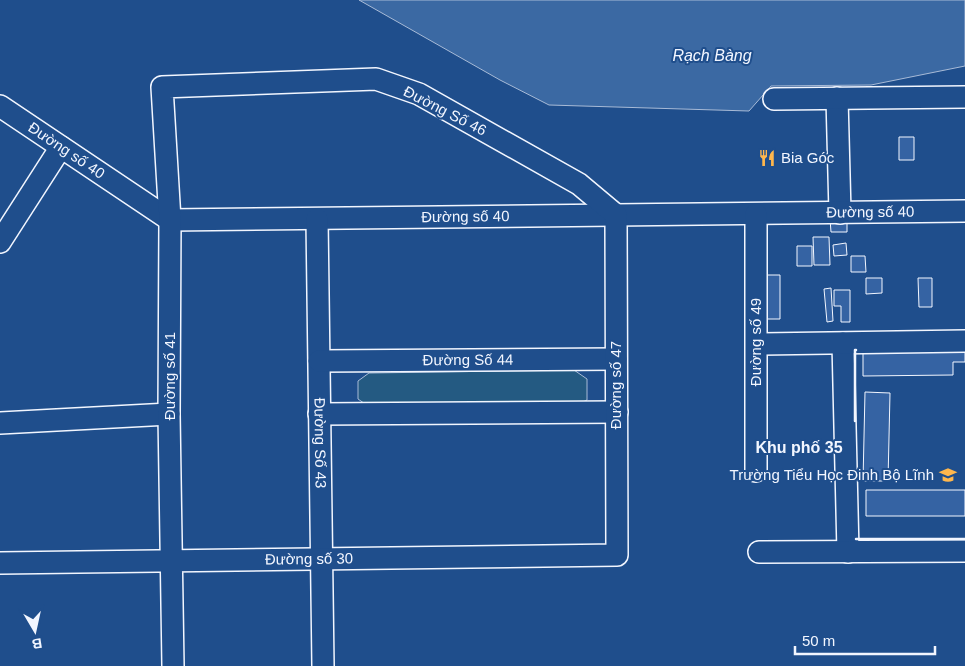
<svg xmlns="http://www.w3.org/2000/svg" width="965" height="666" viewBox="0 0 965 666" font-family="Helvetica,sans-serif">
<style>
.green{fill:#245a82;stroke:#a8bbd7}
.water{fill:#3b69a3;stroke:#a8bbd7}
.building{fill:#3563a3;stroke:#f2f6ff}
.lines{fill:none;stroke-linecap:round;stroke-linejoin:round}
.minor-casing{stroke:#f2f6ff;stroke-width:24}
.minor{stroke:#1f4e8c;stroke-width:21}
.wall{stroke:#f2f6ff;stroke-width:2.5}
.labels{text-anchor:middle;stroke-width:4;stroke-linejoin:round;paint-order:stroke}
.street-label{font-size:15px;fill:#f2f6ff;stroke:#1f4e8c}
.poi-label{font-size:15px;fill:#f2f6ff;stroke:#1f4e8c;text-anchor:start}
.water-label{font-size:16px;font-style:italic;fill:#f2f6ff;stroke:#1f4e8c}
.neighbourhood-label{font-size:16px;font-weight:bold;fill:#f2f6ff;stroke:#1f4e8c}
</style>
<rect width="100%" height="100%" fill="#1f4e8c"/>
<path class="green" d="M 574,370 L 587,379 L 587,400 L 575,406 L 371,408 L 358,399 L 358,381 L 369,373 Z"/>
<path class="water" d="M 359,0 L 965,0 L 965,66 L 871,85 L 771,86 L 749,111 L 549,105 L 500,80 Z"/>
<path class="building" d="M 899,137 L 914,137 L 914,160 L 899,160 Z
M 830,219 L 847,219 L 847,232 L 831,232 Z
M 813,237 L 829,237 L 830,265 L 814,265 Z
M 846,243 L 847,255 L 834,256 L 833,245 Z
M 797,246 L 812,246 L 812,266 L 797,266 Z
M 851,256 L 865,256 L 866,272 L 851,272 Z
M 763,275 L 780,275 L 780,319 L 763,319 Z
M 866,278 L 882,278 L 882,293 L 866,294 Z
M 918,278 L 932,278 L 932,307 L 919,307 Z
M 831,288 L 833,321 L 827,322 L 824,289 Z
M 834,290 L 850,290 L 850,322 L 841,322 L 841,306 L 834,306 Z
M 965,351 L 965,362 L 953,362 L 953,375 L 863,376 L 863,352 Z
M 865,392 L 890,393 L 888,481 L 863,481 Z
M 866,490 L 965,490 L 965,516 L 866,516 Z"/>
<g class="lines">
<g class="minor-casing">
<g id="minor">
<path d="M 837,98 L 840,213"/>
<path d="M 774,99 L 965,97"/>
<path id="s1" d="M 0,106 L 170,220 L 965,211"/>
<path id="s2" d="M 317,219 L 323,666"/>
<path d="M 0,242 L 61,147"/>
<path d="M 843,343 L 848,552"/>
<path d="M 757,344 L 965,341"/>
<path id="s3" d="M 319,361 L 616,359"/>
<path d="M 319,414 L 617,412"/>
<path d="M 0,423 L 169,414"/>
<path d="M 756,471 L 756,214"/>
<path d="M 759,552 L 965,551"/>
<path id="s4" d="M 0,563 L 617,555 L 616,215 L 579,184 L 419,94 L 376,79 L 162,87 L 170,220 L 169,414 L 173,666"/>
</g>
</g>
<use href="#minor" class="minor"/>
<path class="wall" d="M 855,421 L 855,350 L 856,350
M 856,539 L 965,539"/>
</g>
<defs>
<g id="restaurant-bare" transform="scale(1.35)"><path d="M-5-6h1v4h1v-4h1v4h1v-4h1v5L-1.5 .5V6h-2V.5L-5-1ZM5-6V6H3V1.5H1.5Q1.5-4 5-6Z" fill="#ffb74d" stroke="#1f4e8c" stroke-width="2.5" paint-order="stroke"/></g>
<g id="school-bare" transform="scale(1.35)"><path d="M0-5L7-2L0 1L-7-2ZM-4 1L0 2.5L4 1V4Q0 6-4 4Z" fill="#ffb74d" stroke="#1f4e8c" stroke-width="2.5" paint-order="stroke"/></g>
</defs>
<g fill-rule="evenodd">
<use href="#restaurant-bare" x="767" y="158"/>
<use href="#school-bare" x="948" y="475"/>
</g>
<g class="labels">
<g class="street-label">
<text transform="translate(445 111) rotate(27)" y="5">Đường Số 46</text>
<text dy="5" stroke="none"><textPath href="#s1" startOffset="80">Đường số 40</textPath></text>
<text dy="5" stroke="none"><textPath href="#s1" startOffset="905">Đường số 40</textPath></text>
<text dy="5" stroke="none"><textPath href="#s1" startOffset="500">Đường số 40</textPath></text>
<text transform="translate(756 342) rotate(-90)" y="5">Đường số 49</text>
<text dy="5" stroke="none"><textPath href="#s3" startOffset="149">Đường Số 44</textPath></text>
<text transform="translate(170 376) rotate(-90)" y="5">Đường số 41</text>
<text transform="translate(616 385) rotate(-90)" y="5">Đường số 47</text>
<text dy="5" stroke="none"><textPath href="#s2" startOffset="224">Đường Số 43</textPath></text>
<text dy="5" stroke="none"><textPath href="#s4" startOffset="309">Đường số 30</textPath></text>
</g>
<g class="poi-label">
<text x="781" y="163">Bia Góc</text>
<text x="934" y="480" text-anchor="end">Trường Tiểu Học Đinh Bộ Lĩnh</text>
</g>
<g class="water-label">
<text x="712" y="61">Rạch Bàng</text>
</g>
<g class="neighbourhood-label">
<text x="799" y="453">Khu phố 35</text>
</g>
</g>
<g transform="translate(35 631) rotate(171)" stroke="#1f4e8c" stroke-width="4" paint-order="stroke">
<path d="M0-4L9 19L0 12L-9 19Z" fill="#f2f6ff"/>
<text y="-8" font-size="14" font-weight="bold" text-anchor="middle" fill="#f2f6ff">B</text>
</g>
<path d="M795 646v8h140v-8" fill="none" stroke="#f2f6ff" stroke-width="2.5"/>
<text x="802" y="646" font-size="15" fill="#f2f6ff" stroke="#1f4e8c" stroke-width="4" paint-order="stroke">50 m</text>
</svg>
